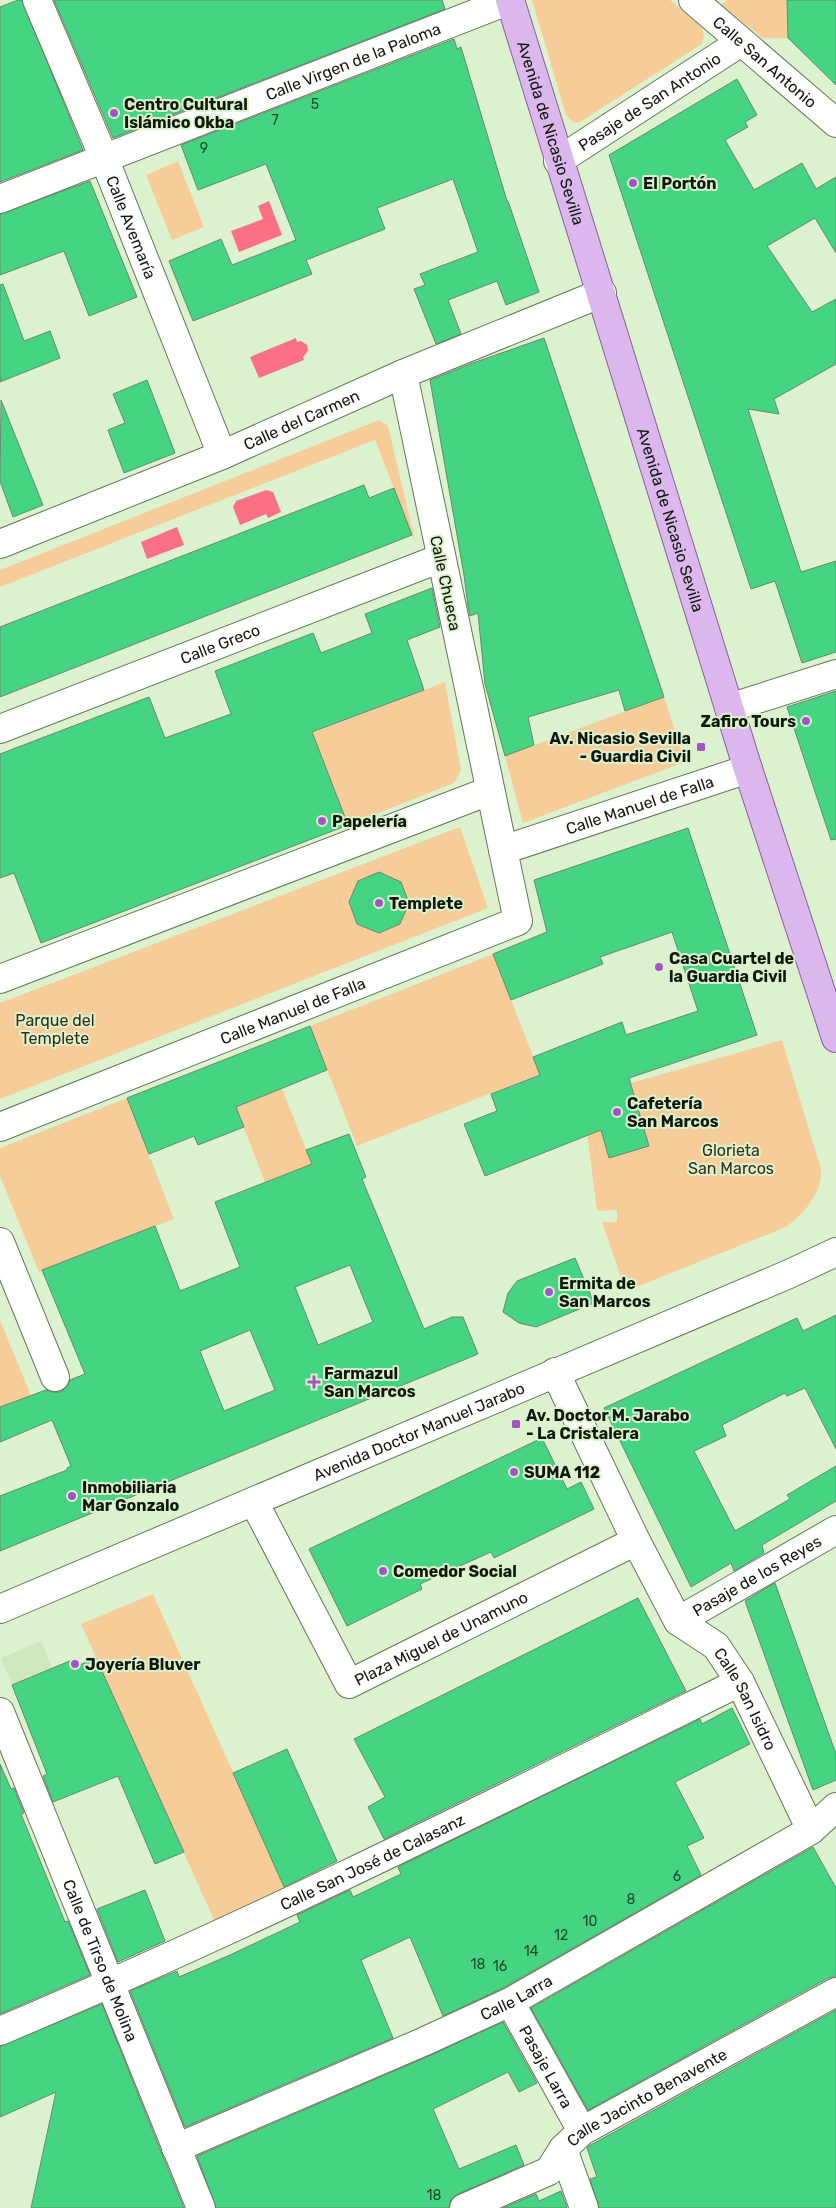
<svg xmlns="http://www.w3.org/2000/svg" width="836" height="2208" viewBox="0 0 836 2208" font-family="Rubik,sans-serif">
<style>
.built{fill:#cee8be}
.green{fill:#f6cd99}
.water{fill:#fb7084}
.building{fill:#45d582;stroke:#668870;fill-rule:evenodd}
.lines{fill:none;stroke-linecap:round;stroke-linejoin:round}
.minor-casing{stroke:#637657;stroke-width:30}
.major-casing{stroke:#856097;stroke-width:30}
.minor{stroke:#fff;stroke-width:28}
.major{stroke:#dbb7ed;stroke-width:28}
.poi-dot{fill:#a355c7;stroke:#dcf2cf;stroke-width:2}
.labels{text-anchor:middle;stroke-width:4;stroke-linejoin:round;paint-order:stroke}
.number-label{font-size:14px;fill:#1e482a}
.street-label{font-size:16px;fill:#11190d;stroke:#dcf2cf}
.poi-label{font-size:16px;font-weight:bold;fill:#11190d;stroke:#dcf2cf;text-anchor:start}
.park-label{font-size:16px;fill:#392a15;stroke:#dcf2cf}
</style>
<rect width="100%" height="100%" fill="#dcf2cf"/>
<path class="built" d="M 41,1641 L 82,1742 L 41,1758 L 1,1658 Z"/>
<path class="green" d="M 532,0 L 670,0 L 701,26 L 704,35 L 702,44 L 580,122 L 574,123 L 566,115 Z
M 727,0 L 789,0 L 788,38 L 763,38 L 721,5 Z
M 178,161 L 204,227 L 172,240 L 146,175 Z
M 379,420 L 388,426 L 416,544 L 375,440 L 0,587 L 0,570 Z
M 445,682 L 461,770 L 454,783 L 348,825 L 312,733 Z
M 664,697 L 685,762 L 523,823 L 505,756 Z
M 460,827 L 488,908 L 0,1099 L 0,1003 Z
M 493,954 L 540,1074 L 357,1146 L 310,1026 Z
M 782,1040 L 821,1169 C 823,1192 803,1216 784,1228 L 626,1291 L 602,1222 L 617,1222 L 617,1210 L 597,1211 L 587,1132 L 601,1128 L 649,1145 L 631,1083 Z
M 264,1044 L 312,1164 L 265,1182 L 218,1062 Z
M 127,1098 L 174,1219 L 39,1272 L 0,1176 L 0,1148 Z
M 0,1320 L 31,1396 L 0,1407 Z
M 153,1594 L 286,1890 L 215,1922 L 81,1624 Z"/>
<path class="water" d="M 269,201 L 282,235 L 239,252 L 231,231 L 263,219 L 258,206 Z
M 296,338 L 297,342 L 301,341 L 307,345 L 308,351 L 303,357 L 304,360 L 259,378 L 250,357 Z
M 266,490 L 273,492 L 281,512 L 268,518 L 266,514 L 240,525 L 233,507 L 236,501 Z
M 177,527 L 184,545 L 147,559 L 141,542 Z"/>
<path class="building" d="M 18,0 L 22,0 L 83,150 L 0,182 L 0,7 Z
M 54,0 L 442,0 L 445,9 L 113,138 Z
M 787,0 L 836,0 L 836,85 L 788,38 Z
M 454,39 L 457,49 L 461,47 L 507,201 L 508,201 L 539,292 L 506,305 L 497,281 L 448,300 L 461,334 L 436,344 L 414,289 L 425,285 L 420,274 L 478,252 L 453,179 L 377,208 L 385,229 L 306,260 L 312,274 L 193,321 L 169,261 L 221,239 L 232,265 L 296,240 L 266,164 L 198,190 L 181,145 Z
M 737,79 L 757,115 L 745,122 L 748,127 L 725,140 L 754,190 L 802,163 L 816,189 L 836,177 L 836,253 L 815,218 L 767,246 L 812,312 L 836,299 L 836,364 L 774,399 L 779,414 L 748,409 L 801,572 L 836,561 L 836,652 L 802,663 L 775,581 L 751,589 L 609,155 Z
M 90,181 L 137,297 L 89,316 L 64,251 L 0,275 L 0,214 Z
M 3,284 L 24,341 L 50,331 L 60,358 L 0,382 L 0,285 Z
M 544,338 L 664,697 L 625,711 L 619,690 L 528,717 L 534,745 L 505,756 L 485,684 L 478,613 L 470,616 L 468,606 L 464,575 L 430,380 L 473,363 Z
M 147,380 L 175,453 L 124,473 L 108,430 L 125,423 L 113,394 Z
M 1,400 L 43,505 L 13,517 L 0,481 Z
M 364,485 L 369,498 L 394,488 L 412,535 L 0,697 L 0,627 Z
M 432,588 L 440,627 L 407,640 L 424,690 L 312,732 L 348,825 L 41,943 L 14,873 L 0,878 L 0,754 L 149,697 L 165,738 L 231,714 L 215,671 L 313,633 L 321,653 L 372,633 L 365,614 Z
M 836,691 L 836,839 L 831,840 L 787,707 Z
M 688,828 L 757,1035 L 629,1078 L 649,1146 L 609,1158 L 601,1130 L 485,1176 L 464,1124 L 497,1111 L 491,1094 L 540,1075 L 533,1057 L 622,1022 L 626,1035 L 698,1011 L 672,932 L 600,957 L 603,964 L 511,1000 L 493,954 L 547,932 L 534,880 Z
M 379,872 L 401,882 L 409,903 L 400,924 L 379,933 L 357,924 L 349,902 L 358,881 Z
M 310,1026 L 327,1070 L 236,1107 L 244,1127 L 198,1145 L 194,1136 L 149,1154 L 127,1098 Z
M 349,1134 L 366,1177 L 362,1179 L 424,1329 L 452,1317 L 463,1317 L 478,1354 L 0,1551 L 0,1496 L 67,1470 L 67,1468 L 71,1466 L 52,1420 L 0,1442 L 0,1407 L 46,1390 L 53,1392 L 60,1392 L 67,1387 L 70,1380 L 85,1374 L 42,1270 L 155,1226 L 180,1291 L 240,1267 L 215,1202 L 312,1164 L 306,1150 ZM 350,1265 L 373,1322 L 318,1345 L 295,1287 ZM 250,1330 L 275,1390 L 224,1411 L 200,1351 Z
M 575,1258 L 594,1303 L 536,1327 L 519,1323 L 503,1312 L 508,1293 L 517,1281 Z
M 836,1315 L 836,1449 L 805,1388 L 787,1396 L 785,1393 L 722,1425 L 726,1436 L 694,1451 L 735,1531 L 790,1499 L 787,1495 L 836,1466 L 836,1501 L 762,1545 L 764,1553 L 734,1571 L 731,1563 L 691,1587 L 604,1408 L 797,1318 L 803,1331 Z
M 542,1438 L 567,1489 L 581,1482 L 594,1509 L 494,1558 L 491,1552 L 420,1584 L 422,1589 L 347,1626 L 309,1549 Z
M 775,1583 L 836,1754 L 836,1780 L 813,1790 L 745,1601 Z
M 638,1598 L 686,1691 L 384,1839 L 368,1807 L 385,1797 L 354,1739 Z
M 96,1658 L 184,1852 L 155,1864 L 118,1776 L 53,1802 L 43,1776 L 47,1774 L 12,1685 L 72,1660 L 75,1667 Z
M 732,1708 L 750,1744 L 675,1782 L 704,1838 L 687,1846 L 701,1875 L 503,1988 L 443,2016 L 410,1937 L 361,1960 L 393,2038 L 185,2127 L 130,1991 L 177,1971 L 179,1977 L 230,1955 L 300,1922 L 297,1915 L 350,1890 L 353,1897 L 401,1874 L 398,1867 L 700,1719 L 702,1724 Z
M 287,1749 L 337,1861 L 284,1887 L 233,1773 Z
M 0,1764 L 11,1789 L 14,1788 L 24,1813 L 21,1814 L 65,1922 L 68,1921 L 90,1975 L 0,2014 Z
M 813,1847 L 836,1888 L 836,1976 L 828,1978 L 588,2110 L 531,2008 Z
M 145,1890 L 165,1941 L 118,1962 L 97,1909 Z
M 102,2004 L 162,2154 L 184,2208 L 31,2208 L 56,2092 L 0,2117 L 0,2046 Z
M 836,2010 L 836,2208 L 599,2208 L 590,2179 L 597,2177 L 587,2148 L 589,2146 Z
M 503,2022 L 537,2083 L 519,2092 L 508,2072 L 433,2109 L 459,2169 L 516,2145 L 524,2165 L 458,2194 L 451,2199 L 449,2208 L 216,2208 L 197,2156 L 429,2056 Z
M 561,2191 L 567,2208 L 503,2208 L 536,2194 L 539,2201 Z"/>
<g class="lines">
<g class="minor-casing">
<g id="minor">
<path id="s1" d="M 37,0 L 104,158 L 222,455"/>
<path id="s2" d="M 693,0 L 836,123"/>
<path id="s3" d="M 558,161 L 741,42"/>
<path id="s4" d="M 0,199 L 510,0"/>
<path id="s5" d="M 0,544 L 222,455 L 403,374 L 602,293"/>
<path d="M 729,708 L 836,674"/>
<path id="s6" d="M 0,729 L 441,558"/>
<path id="s7" d="M 503,850 L 748,769"/>
<path d="M 0,979 L 489,791"/>
<path id="s8" d="M 0,1127 L 518,921 L 403,374"/>
<path d="M 0,1242 L 55,1377"/>
<path id="s9" d="M 555,1372 L 636,1541 L 678,1621 L 716,1646 L 740,1682 L 811,1830"/>
<path id="s10" d="M 254,1502 L 349,1684 L 636,1541"/>
<path id="s11" d="M 0,1609 L 789,1274 L 836,1252"/>
<path id="s12" d="M 678,1621 L 836,1530"/>
<path id="s13" d="M 0,1712 L 201,2208"/>
<path id="s14" d="M 510,2002 L 582,2131"/>
<path id="s15" d="M 0,2031 C 251,1925 495,1803 740,1682"/>
<path id="s16" d="M 176,2148 L 423,2042 L 510,2002 L 811,1830 L 836,1807"/>
<path d="M 563,2149 L 584,2208"/>
<path id="s17" d="M 464,2208 L 549,2171 L 563,2149 L 582,2131 L 836,1992"/>
</g>
</g>
<g class="major-casing">
<g id="major">
<path id="s18" d="M 510,0 L 748,769 L 836,1038"/>
</g>
</g>
<use href="#minor" class="minor"/>
<use href="#major" class="major"/>
</g>
<g class="poi-dot">
<circle cx="114" cy="113" r="5"/>
<circle cx="633" cy="183" r="5"/>
<circle cx="806" cy="721" r="5"/>
<rect x="696" y="742" width="10" height="10" rx="2.5"/>
<circle cx="322" cy="821" r="5"/>
<circle cx="379" cy="903" r="5"/>
<circle cx="659" cy="967" r="5"/>
<circle cx="617" cy="1112" r="5"/>
<circle cx="549" cy="1292" r="5"/>
<path d="M311.5 1374.5h5v5h5v5h-5v5h-5v-5h-5v-5h5z"/>
<rect x="511" y="1419" width="10" height="10" rx="2.5"/>
<circle cx="514" cy="1472" r="5"/>
<circle cx="72" cy="1496" r="5"/>
<circle cx="383" cy="1571" r="5"/>
<circle cx="75" cy="1664" r="5"/>
</g>
<g class="labels">
<g class="number-label">
<text x="315" y="109">5</text>
<text x="275" y="125">7</text>
<text x="204" y="153">9</text>
<text x="677" y="1881">6</text>
<text x="631" y="1904">8</text>
<text x="590" y="1926">10</text>
<text x="561" y="1940">12</text>
<text x="531" y="1956">14</text>
<text x="478" y="1969">18</text>
<text x="500" y="1971">16</text>
<text x="434" y="2200">18</text>
</g>
<g class="street-label">
<text dy="6" stroke="none"><textPath href="#s4" startOffset="379">Calle Virgen de la Paloma</textPath></text>
<text dy="6" stroke="none"><textPath href="#s2" startOffset="95">Calle San Antonio</textPath></text>
<text dy="6" stroke="none"><textPath href="#s3" startOffset="109">Pasaje de San Antonio</textPath></text>
<text dy="6" stroke="none"><textPath href="#s18" startOffset="139">Avenida de Nicasio Sevilla</textPath></text>
<text dy="6" stroke="none"><textPath href="#s1" startOffset="246">Calle Avemaría</textPath></text>
<text dy="6" stroke="none"><textPath href="#s5" startOffset="326">Calle del Carmen</textPath></text>
<text dy="6" stroke="none"><textPath href="#s18" startOffset="544">Avenida de Nicasio Sevilla</textPath></text>
<text transform="translate(446 583) rotate(78)" y="6">Calle Chueca</text>
<text dy="6" stroke="none"><textPath href="#s6" startOffset="236">Calle Greco</textPath></text>
<text dy="6" stroke="none"><textPath href="#s7" startOffset="144">Calle Manuel de Falla</textPath></text>
<text dy="6" stroke="none"><textPath href="#s8" startOffset="315">Calle Manuel de Falla</textPath></text>
<text dy="6" stroke="none"><textPath href="#s11" startOffset="455">Avenida Doctor Manuel Jarabo</textPath></text>
<text dy="6" stroke="none"><textPath href="#s12" startOffset="91">Pasaje de los Reyes</textPath></text>
<text dy="6" stroke="none"><textPath href="#s10" startOffset="308">Plaza Miguel de Unamuno</textPath></text>
<text dy="6" stroke="none"><textPath href="#s9" startOffset="384">Calle San Isidro</textPath></text>
<text dy="6" stroke="none"><textPath href="#s15" startOffset="409">Calle San José de Calasanz</textPath></text>
<text dy="6" stroke="none"><textPath href="#s13" startOffset="268">Calle de Tirso de Molina</textPath></text>
<text dy="6" stroke="none"><textPath href="#s16" startOffset="372">Calle Larra</textPath></text>
<text dy="6" stroke="none"><textPath href="#s14" startOffset="74">Pasaje Larra</textPath></text>
<text dy="6" stroke="none"><textPath href="#s17" startOffset="218">Calle Jacinto Benavente</textPath></text>
</g>
<g class="poi-label">
<text x="124" y="110">Centro Cultural<tspan x="124" dy="18">Islámico Okba</tspan></text>
<text x="643" y="189">El Portón</text>
<text x="796" y="727" text-anchor="end">Zafiro Tours</text>
<text x="691" y="744" text-anchor="end">Av. Nicasio Sevilla<tspan x="691" dy="18">- Guardia Civil</tspan></text>
<text x="332" y="827">Papelería</text>
<text x="389" y="909">Templete</text>
<text x="669" y="964">Casa Cuartel de<tspan x="669" dy="18">la Guardia Civil</tspan></text>
<text x="627" y="1109">Cafetería<tspan x="627" dy="18">San Marcos</tspan></text>
<text x="559" y="1289">Ermita de<tspan x="559" dy="18">San Marcos</tspan></text>
<text x="324" y="1379">Farmazul<tspan x="324" dy="18">San Marcos</tspan></text>
<text x="526" y="1421">Av. Doctor M. Jarabo<tspan x="526" dy="18">- La Cristalera</tspan></text>
<text x="524" y="1478">SUMA 112</text>
<text x="82" y="1493">Inmobiliaria<tspan x="82" dy="18">Mar Gonzalo</tspan></text>
<text x="393" y="1577">Comedor Social</text>
<text x="85" y="1670">Joyería Bluver</text>
</g>
<g class="park-label">
<text x="55" y="1026">Parque del<tspan x="55" dy="18">Templete</tspan></text>
<text x="731" y="1156">Glorieta<tspan x="731" dy="18">San Marcos</tspan></text>
</g>
</g>
</svg>
